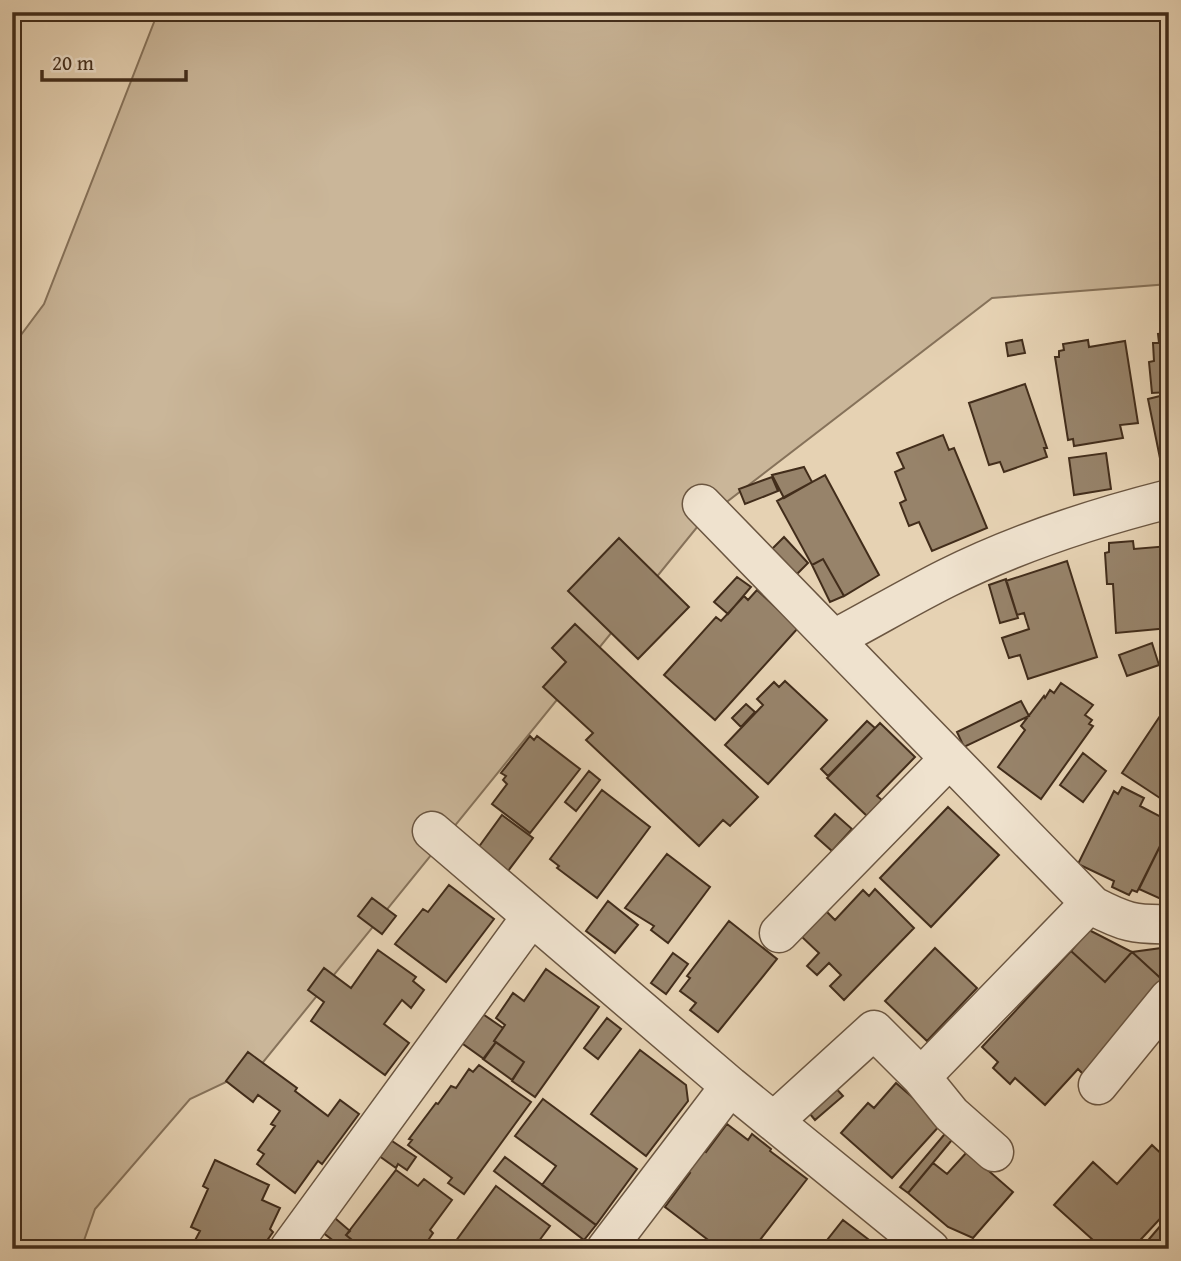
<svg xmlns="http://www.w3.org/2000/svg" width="1181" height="1261" viewBox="0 0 1181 1261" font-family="'Gentium Book Plus',serif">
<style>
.green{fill:#cab699;stroke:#86725a;stroke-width:2}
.building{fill:#97836a;stroke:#422d1b;stroke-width:2}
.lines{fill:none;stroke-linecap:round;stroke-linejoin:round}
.minor-casing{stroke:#6b5641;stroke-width:41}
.minor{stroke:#efe2ce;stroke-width:38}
</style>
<rect width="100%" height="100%" fill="#e6d2b3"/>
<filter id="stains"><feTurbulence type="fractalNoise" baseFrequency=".00286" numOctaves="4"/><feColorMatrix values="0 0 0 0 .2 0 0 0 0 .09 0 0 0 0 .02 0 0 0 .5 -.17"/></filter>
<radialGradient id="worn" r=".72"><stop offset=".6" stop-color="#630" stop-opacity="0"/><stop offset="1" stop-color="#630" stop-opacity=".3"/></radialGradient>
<path class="green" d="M 158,12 L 1169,12 L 1169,284 L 992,298 L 702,521 L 260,1066 L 190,1099 L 95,1209 L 81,1249 L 12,1249 L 12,347 L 44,304 Z"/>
<path class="building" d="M 1169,333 L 1169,409 L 1168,392 L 1152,393 L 1149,362 L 1154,361 L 1153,343 L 1159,343 L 1158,334 Z
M 1022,340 L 1025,353 L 1008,356 L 1006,343 Z
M 1088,340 L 1089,347 L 1125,341 L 1138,423 L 1120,425 L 1123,438 L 1074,446 L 1073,439 L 1068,440 L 1055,357 L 1059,357 L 1059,351 L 1064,350 L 1063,344 Z
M 1025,384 L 1047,448 L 1044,448 L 1047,457 L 1004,472 L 1000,462 L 989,465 L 969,403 Z
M 1160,396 L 1169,433 L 1169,472 L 1163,473 L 1148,399 Z
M 943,435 L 949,450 L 954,448 L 987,528 L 932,551 L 919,522 L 909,526 L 900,503 L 906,500 L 895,472 L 904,468 L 897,453 Z
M 1106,453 L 1111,489 L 1074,495 L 1069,458 Z
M 804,467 L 812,482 L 784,498 L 772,475 Z
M 825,475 L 879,575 L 844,596 L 823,559 L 812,565 L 777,501 Z
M 772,477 L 778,491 L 745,504 L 739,489 Z
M 784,537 L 808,563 L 795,576 L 770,551 Z
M 619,538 L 689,607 L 638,659 L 568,591 Z
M 1133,541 L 1134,549 L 1169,546 L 1169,628 L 1116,633 L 1113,584 L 1107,584 L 1105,553 L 1109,552 L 1109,543 Z
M 823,559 L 844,596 L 830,602 L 812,565 Z
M 1067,561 L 1097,657 L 1028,679 L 1020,655 L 1009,658 L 1002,638 L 1029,629 L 1024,613 L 1017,615 L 1006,581 Z
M 737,577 L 751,587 L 728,614 L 714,602 Z
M 1006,579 L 1018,618 L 1000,623 L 989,585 Z
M 757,590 L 798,628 L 715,720 L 664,675 L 716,617 L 721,621 L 744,596 L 748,600 Z
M 575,624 L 758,797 L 730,826 L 723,820 L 699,846 L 586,740 L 593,733 L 543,687 L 566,662 L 552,648 Z
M 1152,643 L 1159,665 L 1127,676 L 1119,655 Z
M 785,681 L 827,720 L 768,784 L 725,745 L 763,705 L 757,699 L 774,682 L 779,687 Z
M 1061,683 L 1093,705 L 1085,715 L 1092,720 L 1089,724 L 1093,726 L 1041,799 L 998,767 L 1025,730 L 1021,726 L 1044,696 L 1045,698 L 1050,690 L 1054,693 Z
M 1021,701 L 1029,716 L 964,747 L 957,732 Z
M 746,704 L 755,712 L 741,727 L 732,718 Z
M 1168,704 L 1169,705 L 1169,804 L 1122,773 Z
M 867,721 L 875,728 L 828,776 L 821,769 Z
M 880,723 L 915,757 L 877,796 L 882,800 L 867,816 L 827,778 Z
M 530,736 L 534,740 L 537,736 L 580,769 L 530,833 L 492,804 L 507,784 L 503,780 L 506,776 L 501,773 Z
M 1083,753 L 1106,771 L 1083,802 L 1060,785 Z
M 589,771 L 600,780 L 576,811 L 565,802 Z
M 1122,787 L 1144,798 L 1140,806 L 1169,821 L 1169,828 L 1137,892 L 1132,890 L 1129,895 L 1112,887 L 1114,881 L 1078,864 L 1114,791 L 1118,794 Z
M 602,790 L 650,827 L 597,898 L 557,868 L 559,866 L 550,859 Z
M 948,807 L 999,855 L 931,927 L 880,878 Z
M 835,814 L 852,829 L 832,851 L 815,836 Z
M 502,815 L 533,838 L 508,871 L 478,848 Z
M 1169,828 L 1169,882 L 1161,899 L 1139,889 Z
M 667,854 L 710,887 L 668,943 L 651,930 L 654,926 L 625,908 Z
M 449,885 L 494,919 L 446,982 L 395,944 L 423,909 L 428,912 Z
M 875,889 L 914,928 L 844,1000 L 830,986 L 841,975 L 829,963 L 817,975 L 807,966 L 819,953 L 802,937 L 826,911 L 835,920 L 863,890 L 869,896 Z
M 372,898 L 396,916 L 382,934 L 358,916 Z
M 608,901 L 638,925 L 615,953 L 586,931 Z
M 729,921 L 777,959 L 718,1032 L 690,1010 L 696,1003 L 680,991 L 690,978 L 687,976 Z
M 1089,930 L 1132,952 L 1105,982 L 1071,951 Z
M 1169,947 L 1169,982 L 1167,984 L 1132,952 Z
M 935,948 L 977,988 L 927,1041 L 885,1001 Z
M 378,950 L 416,977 L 413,981 L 424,990 L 411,1008 L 402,1000 L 384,1024 L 409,1043 L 385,1075 L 311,1021 L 324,1002 L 308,990 L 324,968 L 351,988 Z
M 1071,951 L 1105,982 L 1132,952 L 1167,984 L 1084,1075 L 1078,1069 L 1045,1105 L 1015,1078 L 1010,1084 L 993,1068 L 998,1062 L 982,1047 Z
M 673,953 L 688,964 L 666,994 L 651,983 Z
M 546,969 L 599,1007 L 535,1097 L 512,1081 L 524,1062 L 494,1041 L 505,1025 L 496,1018 L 513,993 L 524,1001 Z
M 477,1010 L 503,1028 L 494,1041 L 496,1042 L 484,1059 L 456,1039 Z
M 607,1018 L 621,1029 L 598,1059 L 584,1048 Z
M 496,1042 L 524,1062 L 512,1080 L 483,1059 Z
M 640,1050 L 686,1085 L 688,1101 L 646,1156 L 591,1114 Z
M 248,1052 L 297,1088 L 295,1091 L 328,1116 L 340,1100 L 359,1114 L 322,1164 L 318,1161 L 295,1193 L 257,1164 L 264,1154 L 258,1150 L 275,1126 L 271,1124 L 280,1111 L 258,1095 L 253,1102 L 226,1081 Z
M 479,1065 L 531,1102 L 464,1194 L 448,1183 L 452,1178 L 408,1145 L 412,1140 L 409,1139 L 436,1103 L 438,1104 L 451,1086 L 456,1088 L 469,1069 L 473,1072 Z
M 896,1083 L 942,1123 L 892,1178 L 841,1133 L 868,1103 L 874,1108 Z
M 832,1084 L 843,1096 L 815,1120 L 805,1108 Z
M 543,1099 L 637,1169 L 596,1225 L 542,1185 L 556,1166 L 515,1136 Z
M 727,1124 L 748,1140 L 752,1134 L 771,1149 L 770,1151 L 807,1179 L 753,1249 L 720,1249 L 665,1207 L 690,1173 L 686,1170 L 702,1149 L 706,1152 Z
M 949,1129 L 956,1135 L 908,1193 L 900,1187 Z
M 386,1137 L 416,1157 L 407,1170 L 398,1164 L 396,1168 L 375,1153 Z
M 1152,1145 L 1169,1161 L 1169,1209 L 1132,1249 L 1103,1249 L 1054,1205 L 1093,1162 L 1117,1184 Z
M 967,1152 L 1013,1192 L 973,1238 L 948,1227 L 908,1193 L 933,1163 L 947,1174 Z
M 505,1157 L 596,1225 L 584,1240 L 494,1171 Z
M 215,1160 L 269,1185 L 262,1200 L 280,1208 L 270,1229 L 273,1232 L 261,1249 L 199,1249 L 192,1246 L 200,1231 L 191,1227 L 208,1189 L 203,1186 Z
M 396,1170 L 418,1186 L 424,1179 L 452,1200 L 430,1230 L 433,1233 L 422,1249 L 363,1249 L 346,1235 Z
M 496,1186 L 550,1226 L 533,1249 L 527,1245 L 524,1249 L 450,1249 Z
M 329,1213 L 350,1231 L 346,1235 L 363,1249 L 344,1249 L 317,1228 Z
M 843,1220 L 881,1249 L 820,1249 Z
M 1162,1224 L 1169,1226 L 1169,1249 L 1143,1249 L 1144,1245 Z"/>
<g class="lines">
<g class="minor-casing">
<path id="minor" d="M 702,504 L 1093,906 C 1124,922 1134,925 1169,924
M 834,639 C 872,619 909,597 947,578 C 1017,543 1094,518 1169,499
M 432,831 L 730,1086 L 930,1249
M 779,933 L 949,759
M 921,1077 L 1090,903
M 1098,1085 L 1169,998
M 774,1121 L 874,1030 L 921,1077 L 951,1114 L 994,1152
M 289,1249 L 531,917
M 606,1249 L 730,1086"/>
</g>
<use href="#minor" class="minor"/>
</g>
<rect width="1181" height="1261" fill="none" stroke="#e6d2b3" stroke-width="42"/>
<rect x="14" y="14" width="1153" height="1233" fill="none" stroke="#422d1b" stroke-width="3.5"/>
<rect x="21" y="21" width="1139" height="1219" fill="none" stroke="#422d1b" stroke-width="2"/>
<path d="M42 70v10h144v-10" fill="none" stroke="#422d1b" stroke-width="3.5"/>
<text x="52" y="70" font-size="21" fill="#422d1b" stroke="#efe2ce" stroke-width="5" paint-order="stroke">20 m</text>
<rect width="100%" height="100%" filter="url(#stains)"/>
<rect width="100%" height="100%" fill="url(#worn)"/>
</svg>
